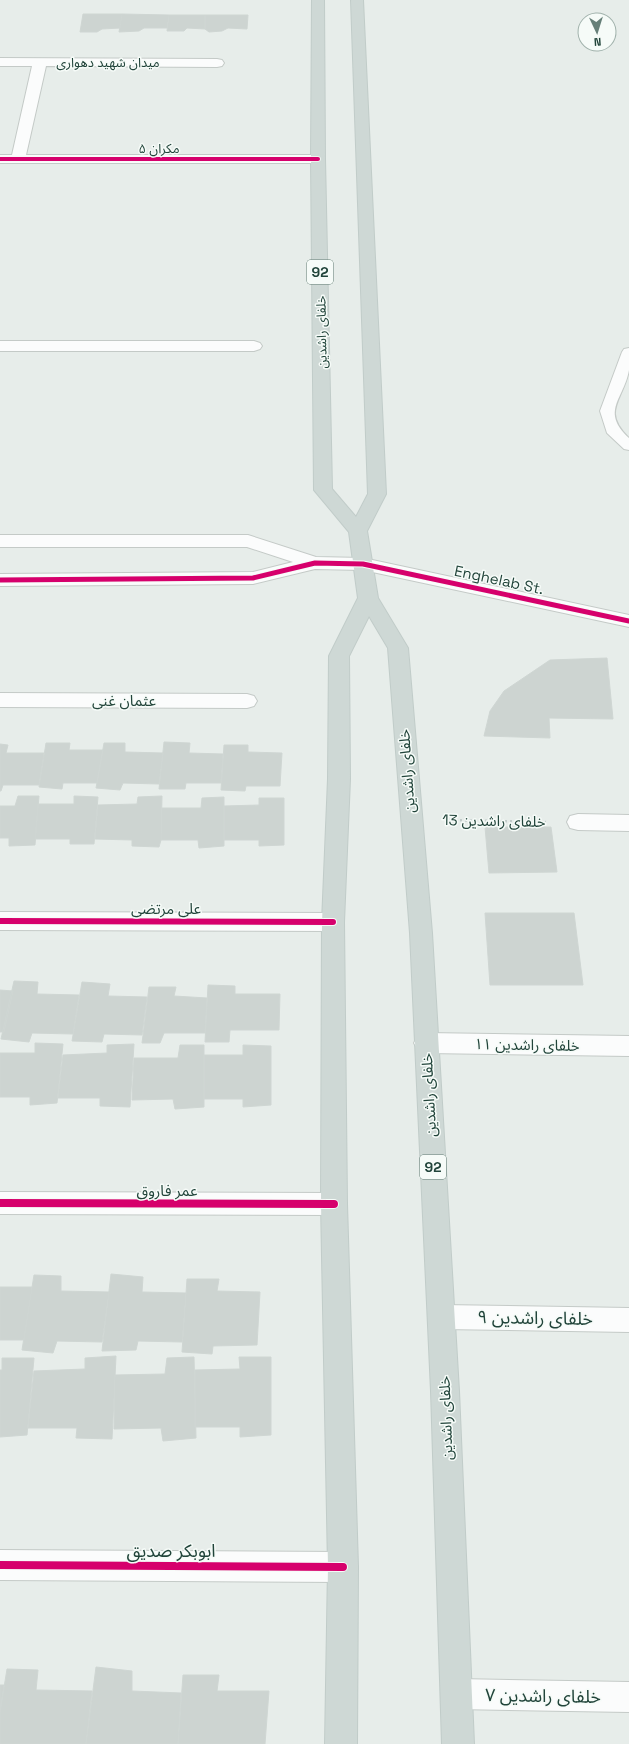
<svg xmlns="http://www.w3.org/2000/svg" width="629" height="1744" viewBox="0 0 629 1744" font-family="'Space Grotesk','Noto Sans Arabic',sans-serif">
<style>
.building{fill:#cdd4d1;stroke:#cfd6d3}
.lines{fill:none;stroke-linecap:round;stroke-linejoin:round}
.service-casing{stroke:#c4cac7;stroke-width:2}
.minor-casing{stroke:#c4cac7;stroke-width:2}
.tertiary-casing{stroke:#c4cac7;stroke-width:2}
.primary-casing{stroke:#c1ccc9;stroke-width:2}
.path{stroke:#c2ccca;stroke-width:2.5;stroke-dasharray:2 3;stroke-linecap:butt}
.service{fill:#fbfcfc;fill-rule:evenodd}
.minor{fill:#fbfcfc;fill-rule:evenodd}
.tertiary{fill:#fbfcfc;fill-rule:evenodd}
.primary{fill:#ced8d5;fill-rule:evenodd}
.cycleway-far3-casing{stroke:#f6fbf8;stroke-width:5.5}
.cycleway-far2-casing{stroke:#f6fbf8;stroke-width:7}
.cycleway-far1-casing{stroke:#f6fbf8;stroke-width:8}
.cycleway-casing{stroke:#f6fbf8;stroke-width:10}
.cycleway-far3{stroke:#d6006c;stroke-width:4}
.cycleway-far2{stroke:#d6006c;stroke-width:5}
.cycleway-far1{stroke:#d6006c;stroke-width:6}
.cycleway{stroke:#d6006c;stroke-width:8}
.labels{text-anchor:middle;stroke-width:3;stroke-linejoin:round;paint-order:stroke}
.far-street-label{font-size:13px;fill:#21443a;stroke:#f6fbf8}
.shield{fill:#f6fbf8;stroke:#617b73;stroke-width:1}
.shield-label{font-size:14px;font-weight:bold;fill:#21443a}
.street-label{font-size:15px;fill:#21443a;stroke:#f6fbf8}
.near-street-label{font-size:18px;fill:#21443a;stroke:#f6fbf8}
</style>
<rect width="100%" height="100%" fill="#e7edea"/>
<path class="building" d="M 83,14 L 122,14 L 120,28 L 102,29 L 97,32 L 80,32 Z
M 122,14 L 169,15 L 167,28 L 144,28 L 139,31 L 119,32 Z
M 169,15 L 205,15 L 205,29 L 187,28 L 184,31 L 167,31 Z
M 205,15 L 248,15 L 247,29 L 228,28 L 222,31 L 209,32 L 205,29 Z
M 607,658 L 613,719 L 549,718 L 550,738 L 484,736 L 490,711 L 504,691 L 550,660 Z
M 164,742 L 190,743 L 189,753 L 223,754 L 221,783 L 186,783 L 185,789 L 159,789 Z
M 46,743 L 70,743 L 69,750 L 103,750 L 97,783 L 63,783 L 62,789 L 39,787 Z
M 104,743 L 125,743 L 125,752 L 163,753 L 159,784 L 123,783 L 120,790 L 96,788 Z
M 0,744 L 8,745 L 6,753 L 44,753 L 39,785 L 3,785 L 1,791 L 0,791 Z
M 224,745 L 248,745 L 248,752 L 282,753 L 280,786 L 246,786 L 245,791 L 221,790 Z
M 18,796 L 39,796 L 35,845 L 9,846 L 9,838 L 0,838 L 0,806 L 15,806 Z
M 74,796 L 98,797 L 94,844 L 70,844 L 70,839 L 35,839 L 38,804 L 74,804 Z
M 162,796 L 161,840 L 159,847 L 132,846 L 132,840 L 95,839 L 98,805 L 137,804 L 138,797 Z
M 224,797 L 224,846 L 199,848 L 198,840 L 161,840 L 162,808 L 201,808 L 202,798 Z
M 259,798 L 284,798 L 284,845 L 259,846 L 259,840 L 224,840 L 224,806 L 259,805 Z
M 485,827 L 551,827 L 557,872 L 489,873 Z
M 485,913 L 574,913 L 583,985 L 490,985 Z
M 14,981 L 38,982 L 37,994 L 79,995 L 73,1034 L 32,1033 L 29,1042 L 1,1039 Z
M 82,982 L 110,984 L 108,996 L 147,997 L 142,1035 L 104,1034 L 102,1042 L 72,1041 Z
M 208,985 L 235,986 L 235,994 L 280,994 L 279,1030 L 230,1030 L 229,1042 L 205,1042 Z
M 149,987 L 176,987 L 174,996 L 207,998 L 205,1033 L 164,1033 L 160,1043 L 142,1043 Z
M 0,990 L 13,991 L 4,1032 L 0,1032 Z
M 35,1043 L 63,1044 L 57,1103 L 30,1105 L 30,1097 L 0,1097 L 0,1053 L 35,1053 Z
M 134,1044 L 130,1107 L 100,1106 L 100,1098 L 58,1098 L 63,1055 L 107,1053 L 107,1045 Z
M 180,1045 L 204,1045 L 204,1107 L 175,1109 L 173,1099 L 132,1100 L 134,1058 L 178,1058 Z
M 243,1045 L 271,1046 L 271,1105 L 243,1107 L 243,1099 L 204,1099 L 204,1055 L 243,1055 Z
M 111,1274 L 143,1277 L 142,1292 L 186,1293 L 182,1342 L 138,1341 L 136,1350 L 102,1351 Z
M 34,1275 L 61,1276 L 61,1291 L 109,1292 L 102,1342 L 57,1341 L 53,1353 L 22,1350 Z
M 187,1279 L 219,1279 L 217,1291 L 260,1292 L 257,1345 L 213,1346 L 212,1354 L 182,1352 Z
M 0,1287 L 32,1287 L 24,1340 L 0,1340 Z
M 116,1356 L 112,1439 L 76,1438 L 77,1428 L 28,1428 L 34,1371 L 85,1369 L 85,1358 Z
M 194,1357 L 196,1438 L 163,1441 L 161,1428 L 114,1429 L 115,1375 L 165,1374 L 167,1358 Z
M 239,1357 L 271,1357 L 271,1435 L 240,1437 L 240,1427 L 195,1427 L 195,1370 L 240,1369 Z
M 2,1358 L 34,1358 L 27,1435 L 0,1437 L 0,1370 L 2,1370 Z
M 96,1667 L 132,1671 L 132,1691 L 181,1693 L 178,1744 L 86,1744 Z
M 7,1669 L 38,1670 L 36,1690 L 92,1691 L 86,1744 L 0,1744 L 0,1712 Z
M 183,1675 L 219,1675 L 217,1691 L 269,1691 L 265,1744 L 178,1744 Z
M 0,1685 L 4,1685 L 0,1712 Z"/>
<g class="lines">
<g class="service-casing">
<path id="service" d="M 629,348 C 629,355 629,363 629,370 C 624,399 600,411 629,438 L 629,450 L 624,449 L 607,433 L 600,411 L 622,352 L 624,349 Z"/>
</g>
<g class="minor-casing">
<path id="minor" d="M 0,58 L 217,59 L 222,60 L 224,63 L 222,66 L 217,67 L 46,66 L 26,155 L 318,155 L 323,156 L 325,159 L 323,162 L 318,163 L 0,163 L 0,155 L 12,155 L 32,66 L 0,66 Z
M 0,341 L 254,341 L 260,343 L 262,346 L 260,349 L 254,351 L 0,351 Z
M 0,693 L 247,694 L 254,696 L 257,701 L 254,706 L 247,708 L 0,707 Z
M 578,814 L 629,815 L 629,831 L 578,830 L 570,828 L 567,822 L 570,816 Z
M 0,912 L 333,913 L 341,916 L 344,922 L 341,928 L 333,931 L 0,930 Z
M 426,1033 L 629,1036 L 629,1056 L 426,1053 L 418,1050 L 414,1043 L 418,1036 Z
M 0,1192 L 334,1193 L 343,1196 L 347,1204 L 343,1212 L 334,1215 L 0,1214 Z
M 441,1305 L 629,1308 L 629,1332 L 441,1329 L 432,1326 L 428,1317 L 432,1308 Z
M 0,1550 L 343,1552 L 353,1557 L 358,1567 L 353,1577 L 343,1582 L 0,1580 Z
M 456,1679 L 629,1682 L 629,1712 L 456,1709 L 445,1705 L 441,1694 L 445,1683 Z"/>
</g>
<g class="tertiary-casing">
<path id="tertiary" d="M 0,535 L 248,535 L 316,557 L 363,558 L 629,615 L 629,627 L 363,570 L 315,569 L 253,584 L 0,586 L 0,574 L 253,572 L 293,562 L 247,547 L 0,547 Z"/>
</g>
<g class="primary-casing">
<path id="primary" d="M 312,0 L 324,0 L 325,159 L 332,489 L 356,517 L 368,494 L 351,0 L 363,0 L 386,494 L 367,531 L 378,598 L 408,648 L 432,933 L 459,1391 L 474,1744 L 442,1744 L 431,1391 L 410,933 L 388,648 L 369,616 L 349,656 L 350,779 L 344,922 L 347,1204 L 358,1567 L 357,1744 L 325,1744 L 328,1567 L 321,1204 L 322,922 L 328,779 L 329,656 L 358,598 L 349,532 L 314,490 L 311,159 Z"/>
</g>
<path class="path" d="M 445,820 L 546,822"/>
<use href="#service" class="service"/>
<use href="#minor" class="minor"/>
<use href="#tertiary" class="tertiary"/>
<use href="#primary" class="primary"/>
<g class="cycleway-far3-casing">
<path id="cycleway-far3" d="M 0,159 L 318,159"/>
</g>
<g class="cycleway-far2-casing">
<path id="cycleway-far2" d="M 0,580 L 253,578 L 315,563 L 363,564 L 629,621"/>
</g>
<g class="cycleway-far1-casing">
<path id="cycleway-far1" d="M 0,921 L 333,922"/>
</g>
<g class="cycleway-casing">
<path id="cycleway" d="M 0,1203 L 334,1204
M 0,1565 L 343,1567"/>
</g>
<use href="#cycleway-far3" class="cycleway-far3"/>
<use href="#cycleway-far2" class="cycleway-far2"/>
<use href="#cycleway-far1" class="cycleway-far1"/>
<use href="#cycleway" class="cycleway"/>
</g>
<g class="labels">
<g class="far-street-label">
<text x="108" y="67">میدان شهید دهواری</text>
<text x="159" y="153">مکران ۵</text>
<text transform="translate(321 332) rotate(-91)" y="5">خلفای راشدین</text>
</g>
<g class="shield">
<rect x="307" y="260" width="26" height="24" rx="3"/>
<rect x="420" y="1155" width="26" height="24" rx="3"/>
</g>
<g class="shield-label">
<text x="320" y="277">92</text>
<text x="433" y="1172">92</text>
</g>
<g class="street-label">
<text transform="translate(499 580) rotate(12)" y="5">Enghelab St.</text>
<text x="124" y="706">عثمان غنی</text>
<text transform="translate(407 771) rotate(-94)" y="5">خلفای راشدین</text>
<text transform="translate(494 821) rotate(1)" y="5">خلفای راشدین 13</text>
<text x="166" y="914">علی مرتضی</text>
<text transform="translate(527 1045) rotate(1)" y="5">خلفای راشدین ۱۱</text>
<text transform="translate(429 1095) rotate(-93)" y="5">خلفای راشدین</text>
<text x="167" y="1196">عمر فاروق</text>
<text transform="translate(446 1418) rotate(-92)" y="5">خلفای راشدین</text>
</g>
<g class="near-street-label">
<text transform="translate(535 1318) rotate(1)" y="6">خلفای راشدین ۹</text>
<text x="171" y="1557">ابوبکر صدیق</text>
<text transform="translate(543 1696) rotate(1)" y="6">خلفای راشدین ۷</text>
</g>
</g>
<g transform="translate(597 32) rotate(176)"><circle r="19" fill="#f6fbf8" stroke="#a1b2ac"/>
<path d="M0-3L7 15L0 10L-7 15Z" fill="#667f78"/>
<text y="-6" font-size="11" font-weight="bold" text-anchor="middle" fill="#21443a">N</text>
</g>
</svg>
